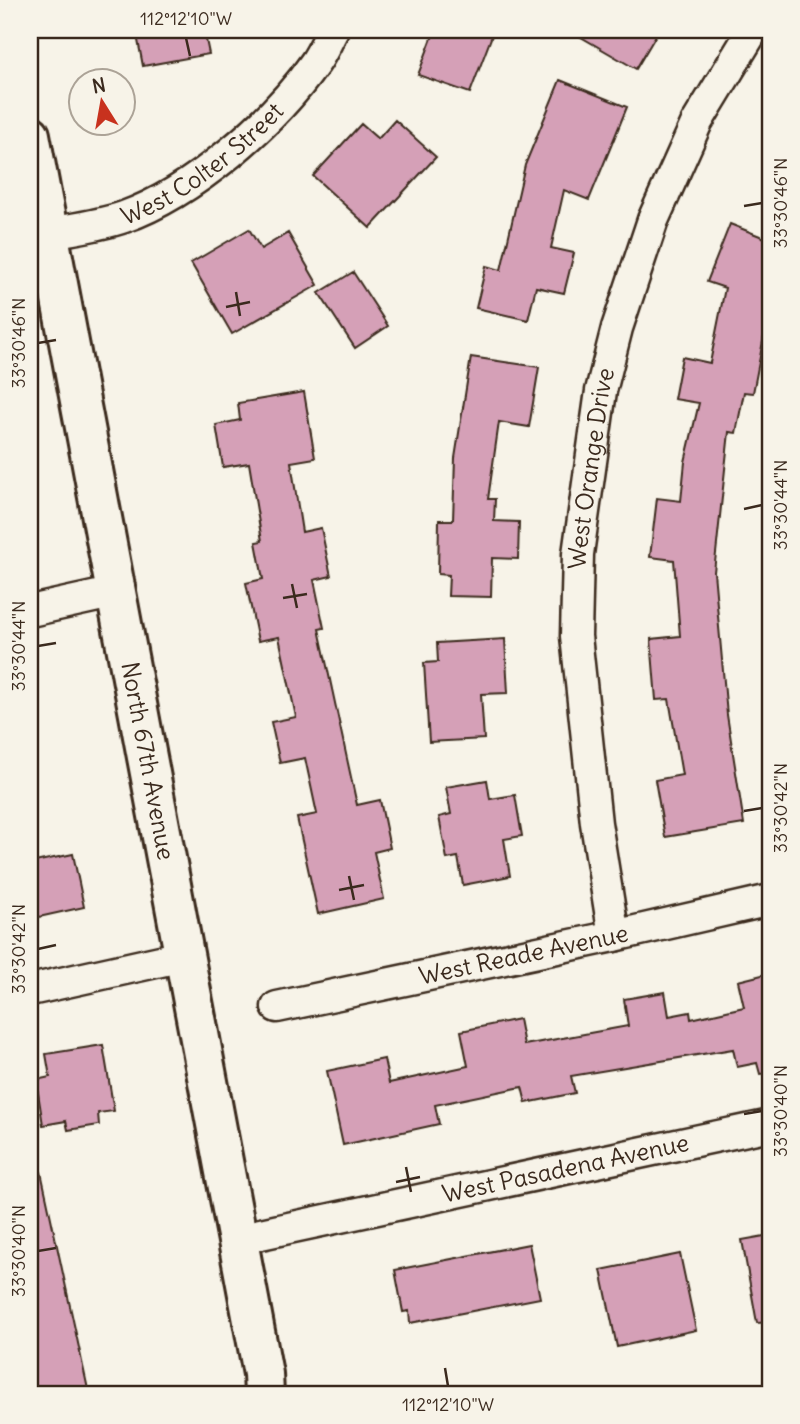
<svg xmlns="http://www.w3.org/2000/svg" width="800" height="1424" viewBox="0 0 800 1424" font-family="Delius,sans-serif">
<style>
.building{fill:#d5a0b7;stroke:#3b2a1e;stroke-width:2}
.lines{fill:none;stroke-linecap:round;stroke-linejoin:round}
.street-casing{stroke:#3b2a1e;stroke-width:35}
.secondary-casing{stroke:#3b2a1e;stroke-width:44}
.street{stroke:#f7f3e8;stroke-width:30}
.secondary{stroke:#f7f3e8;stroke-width:38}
.ticks{fill:none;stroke:#3b2a1e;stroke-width:2.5}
.labels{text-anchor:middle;stroke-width:7;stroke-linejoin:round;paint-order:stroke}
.street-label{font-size:24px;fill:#3b2a1e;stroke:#f7f3e8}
.neatline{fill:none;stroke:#3b2a1e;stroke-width:2.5}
.ticks-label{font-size:18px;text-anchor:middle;fill:#3b2a1e}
</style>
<rect width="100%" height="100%" fill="#f7f3e8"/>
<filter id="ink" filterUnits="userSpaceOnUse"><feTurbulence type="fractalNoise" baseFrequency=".0143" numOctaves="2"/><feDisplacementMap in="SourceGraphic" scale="14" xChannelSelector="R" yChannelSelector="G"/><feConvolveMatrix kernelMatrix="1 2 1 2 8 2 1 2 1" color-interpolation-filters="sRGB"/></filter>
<g filter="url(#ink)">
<path class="building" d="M 136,30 L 204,30 L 209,54 L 143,66 Z
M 435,30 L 494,30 L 470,93 L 418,75 Z
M 569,30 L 659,30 L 636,69 Z
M 560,80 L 627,107 L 589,200 L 564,190 L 551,248 L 574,253 L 564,293 L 536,287 L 528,320 L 476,308 L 486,266 L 501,270 L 525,165 Z
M 395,120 L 436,157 L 370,228 L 313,176 L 361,124 L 378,139 Z
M 730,224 L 770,240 L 770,305 L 753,393 L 744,392 L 736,433 L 729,432 L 714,572 L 727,715 L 744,824 L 665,837 L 655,780 L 682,775 L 669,699 L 656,700 L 651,639 L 680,636 L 674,560 L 650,557 L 657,498 L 681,501 L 685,462 L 699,403 L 674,399 L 682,357 L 710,363 L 725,288 L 707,282 Z
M 249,229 L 261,249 L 288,233 L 318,285 L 232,334 L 191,263 Z
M 353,272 L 388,326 L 355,348 L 319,293 Z
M 471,357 L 539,367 L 529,427 L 499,422 L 488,499 L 495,499 L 494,521 L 519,522 L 518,559 L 492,558 L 491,597 L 448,596 L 449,575 L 438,574 L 439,520 L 453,520 L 455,458 Z
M 304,392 L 315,458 L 291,462 L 302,532 L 321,528 L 331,576 L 314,580 L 324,628 L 319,629 L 357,805 L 380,800 L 390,848 L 374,852 L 384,899 L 318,914 L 297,818 L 317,814 L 305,758 L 280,763 L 271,722 L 296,717 L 279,637 L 258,641 L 246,583 L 263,579 L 256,542 L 262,541 L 249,463 L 223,467 L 216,425 L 240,420 L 238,403 Z
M 505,639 L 508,693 L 481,694 L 484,739 L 429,742 L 424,663 L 438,662 L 437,643 Z
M 487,780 L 490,799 L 515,795 L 522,836 L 504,839 L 510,876 L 463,885 L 458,857 L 447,859 L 439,817 L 451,814 L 446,787 Z
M 73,854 L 84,907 L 30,919 L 30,863 Z
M 770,973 L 770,1073 L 760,1074 L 757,1063 L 737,1067 L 733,1049 L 571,1076 L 575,1093 L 526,1103 L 522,1087 L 435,1105 L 439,1124 L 343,1145 L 327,1071 L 384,1059 L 389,1083 L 468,1066 L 461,1031 L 519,1019 L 524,1045 L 628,1026 L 624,999 L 665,992 L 669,1016 L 690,1012 L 691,1019 L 744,1007 L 738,981 Z
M 103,1045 L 114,1111 L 98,1113 L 99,1125 L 68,1130 L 66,1121 L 43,1125 L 36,1080 L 50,1077 L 46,1054 Z
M 41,1172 L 89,1394 L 30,1394 L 30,1173 Z
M 770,1235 L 770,1322 L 757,1323 L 742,1240 Z
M 529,1244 L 540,1298 L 410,1323 L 409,1311 L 403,1312 L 395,1270 Z
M 680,1254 L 696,1330 L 617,1347 L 601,1270 Z"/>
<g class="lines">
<g class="street-casing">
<g id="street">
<path id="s1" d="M 30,237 C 61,230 95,227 124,217 C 192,193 274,122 315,63 C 322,53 327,41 333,30"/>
<path d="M 30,611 L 116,592"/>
<path id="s2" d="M 614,936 L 596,823 L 576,636 L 578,554 L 601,391 L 617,328 L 653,220 L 697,122 L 753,30"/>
<path d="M 30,990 L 183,956"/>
<path id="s3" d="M 277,1007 L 614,936 L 770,900"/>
<path id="s4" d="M 237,1239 L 770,1125"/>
</g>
</g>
<g class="secondary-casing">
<g id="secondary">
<path id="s5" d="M 30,135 L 263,1374 L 264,1394"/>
</g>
</g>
<use href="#street" class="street"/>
<use href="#secondary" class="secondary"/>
</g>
</g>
<path class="ticks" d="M 186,38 L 190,56M 744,206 L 762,203M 236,292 L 240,316M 226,307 L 250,302M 38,343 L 56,340M 744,509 L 762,505M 292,584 L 297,608M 283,598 L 307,594M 38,646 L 56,643M 744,811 L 762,808M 349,876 L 354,900M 339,890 L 364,885M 38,949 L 56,945M 744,1114 L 762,1111M 406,1167 L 411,1192M 396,1182 L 420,1177M 38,1251 L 56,1248M 445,1368 L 448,1386"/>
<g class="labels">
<g class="street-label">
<text dy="8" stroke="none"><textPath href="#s1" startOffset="191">West Colter Street</textPath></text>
<text dy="8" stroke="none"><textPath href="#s2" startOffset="471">West Orange Drive</textPath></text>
<text dy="8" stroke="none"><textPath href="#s5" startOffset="637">North 67th Avenue</textPath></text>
<text dy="8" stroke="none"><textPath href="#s3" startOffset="252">West Reade Avenue</textPath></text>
<text dy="8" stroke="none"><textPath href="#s4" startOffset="336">West Pasadena Avenue</textPath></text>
</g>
</g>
<rect width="800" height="1424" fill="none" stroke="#f7f3e8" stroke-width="77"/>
<g transform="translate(102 102) rotate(349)"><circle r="33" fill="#f7f3e8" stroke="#aca397" stroke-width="2"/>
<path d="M0-5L12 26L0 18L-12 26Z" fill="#c8321e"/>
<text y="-10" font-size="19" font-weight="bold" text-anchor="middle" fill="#3b2a1e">N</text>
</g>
<rect x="38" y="38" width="724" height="1348" class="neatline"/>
<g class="ticks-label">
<text x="186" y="25">112°12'10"W</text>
<text transform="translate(781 203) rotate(-90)" y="6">33°30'46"N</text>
<text transform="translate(19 343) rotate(-90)" y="6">33°30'46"N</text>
<text transform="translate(781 505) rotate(-90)" y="6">33°30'44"N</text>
<text transform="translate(19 646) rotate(-90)" y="6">33°30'44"N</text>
<text transform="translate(781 808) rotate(-90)" y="6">33°30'42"N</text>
<text transform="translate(19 949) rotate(-90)" y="6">33°30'42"N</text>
<text transform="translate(781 1111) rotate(-90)" y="6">33°30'40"N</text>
<text transform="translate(19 1251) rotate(-90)" y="6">33°30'40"N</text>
<text x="448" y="1411">112°12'10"W</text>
</g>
</svg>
